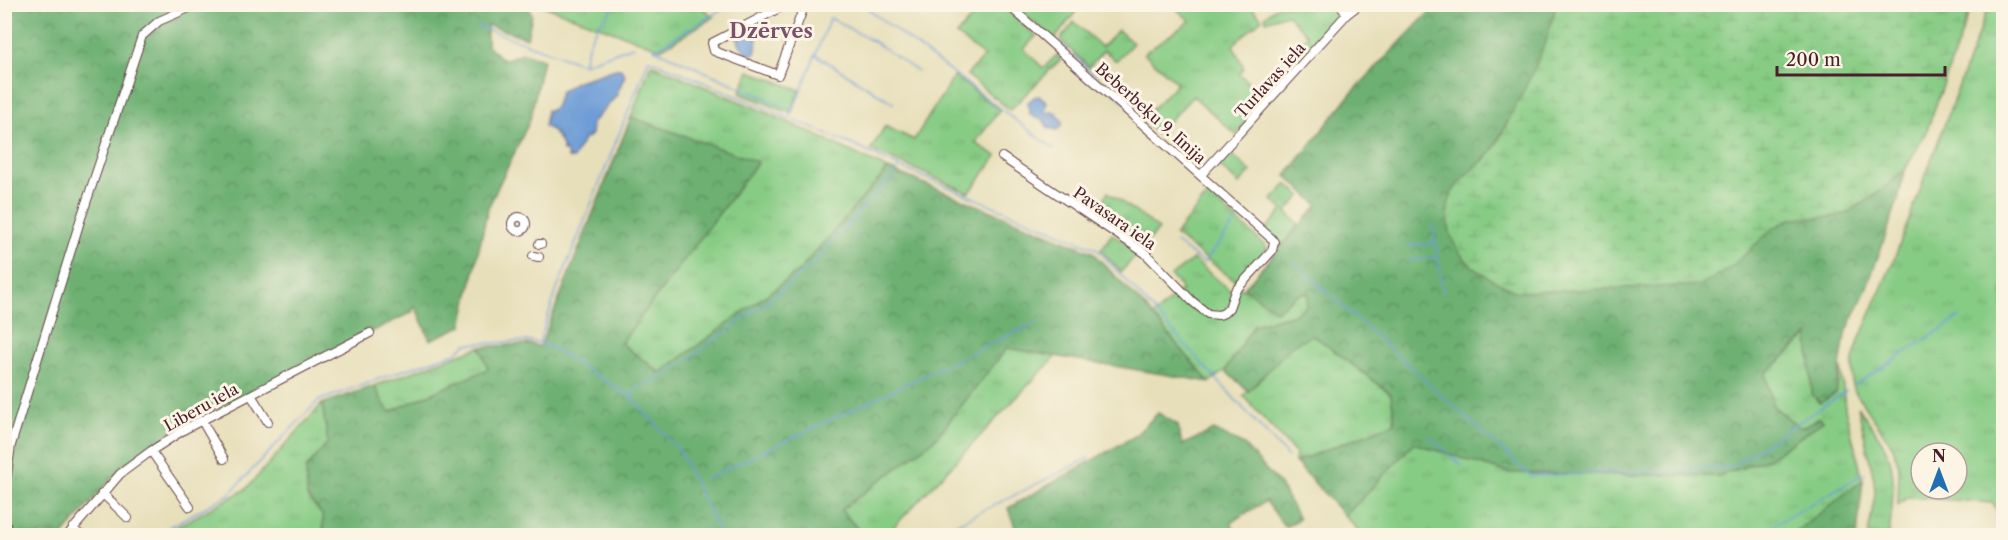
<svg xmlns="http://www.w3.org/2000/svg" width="2008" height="540" viewBox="0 0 2008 540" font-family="'Libre Caslon Text',serif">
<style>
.grass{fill:url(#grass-tufts);stroke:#687658;stroke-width:1.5;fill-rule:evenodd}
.forest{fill:url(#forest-crowns);stroke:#5c684e;stroke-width:1.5}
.wetland{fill:url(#wetland-marsh);stroke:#687658;stroke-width:1.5}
.water{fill:#6d9cd6;stroke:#5c5e80;stroke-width:1.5}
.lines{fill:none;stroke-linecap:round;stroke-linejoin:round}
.stream{stroke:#6d9cd6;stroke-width:1.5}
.minor-casing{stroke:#623c40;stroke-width:10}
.minor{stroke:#fff;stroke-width:8}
.labels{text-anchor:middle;stroke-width:6;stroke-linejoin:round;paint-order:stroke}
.street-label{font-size:16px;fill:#4a1f2b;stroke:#fcf5e5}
.quarter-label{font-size:20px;font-weight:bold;fill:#7b506b;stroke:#fcf5e5}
</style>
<defs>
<pattern id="grass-tufts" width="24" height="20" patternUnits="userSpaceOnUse" patternTransform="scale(1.5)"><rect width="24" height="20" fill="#87cc85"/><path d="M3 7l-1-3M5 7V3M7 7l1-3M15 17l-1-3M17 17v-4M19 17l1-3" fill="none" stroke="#76af73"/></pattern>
<pattern id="forest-crowns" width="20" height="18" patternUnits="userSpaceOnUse" patternTransform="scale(1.5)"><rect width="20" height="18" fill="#6db072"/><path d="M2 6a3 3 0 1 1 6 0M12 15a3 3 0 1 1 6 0" fill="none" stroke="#5c8f5e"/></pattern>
<pattern id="wetland-marsh" width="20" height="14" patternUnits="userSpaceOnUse" patternTransform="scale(1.5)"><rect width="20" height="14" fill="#87cc85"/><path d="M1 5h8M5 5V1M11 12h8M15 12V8" fill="none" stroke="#76af73"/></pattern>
</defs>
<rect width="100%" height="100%" fill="#fcf5e5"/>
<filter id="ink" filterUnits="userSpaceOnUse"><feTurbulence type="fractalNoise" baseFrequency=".0167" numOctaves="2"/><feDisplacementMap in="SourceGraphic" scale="12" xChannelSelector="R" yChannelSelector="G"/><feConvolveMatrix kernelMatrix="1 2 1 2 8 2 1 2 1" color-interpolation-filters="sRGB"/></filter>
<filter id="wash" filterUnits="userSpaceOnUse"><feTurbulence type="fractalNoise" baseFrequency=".008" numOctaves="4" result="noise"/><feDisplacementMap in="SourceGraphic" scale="24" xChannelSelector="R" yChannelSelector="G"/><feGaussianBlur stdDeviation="1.35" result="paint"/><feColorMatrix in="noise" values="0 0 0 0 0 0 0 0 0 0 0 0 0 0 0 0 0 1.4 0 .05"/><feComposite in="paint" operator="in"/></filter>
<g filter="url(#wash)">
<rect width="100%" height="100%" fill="#e7dfba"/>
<path class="grass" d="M 1335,4 L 1339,8 L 1340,17 L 1293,69 L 1290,55 L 1307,35 L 1287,14 L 1266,21 L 1265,16 L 1279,5 Z
M 541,5 L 699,5 L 714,17 L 661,49 Z
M 984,5 L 1001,5 L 1036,36 L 1024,49 L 1043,68 L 1057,55 L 1061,59 L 1010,110 L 967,75 L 984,56 L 956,35 Z
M 1014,5 L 1081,5 L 1054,40 Z
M 1172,5 L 1250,5 L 1262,19 L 1233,45 L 1244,68 L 1239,73 L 1265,100 L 1236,135 L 1193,96 L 1157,134 L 1142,120 L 1177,83 L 1144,53 L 1190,21 Z
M 1989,5 L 2004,5 L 2003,522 L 1993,503 L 1908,497 L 1898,505 L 1899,467 L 1893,447 L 1855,392 L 1852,382 L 1853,360 L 1859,340 L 1895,257 ZM 1921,453 L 1957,453 L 1957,489 L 1921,489 Z
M 1074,22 L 1102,47 L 1118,30 L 1133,43 L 1116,61 L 1104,50 L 1089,67 L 1060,40 Z
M 651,64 L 788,122 L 888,169 L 799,271 L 661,373 L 621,343 L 758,162 L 631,117 Z
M 749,71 L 800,90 L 790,113 L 740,93 Z
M 954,76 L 1000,110 L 975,143 L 997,156 L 969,193 L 871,150 L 885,126 L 914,140 Z
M 1229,152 L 1251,172 L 1239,184 L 1217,164 Z
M 1287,184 L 1301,196 L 1286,212 L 1299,224 L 1281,246 L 1264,231 L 1283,210 L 1272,200 Z
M 1108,192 L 1159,229 L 1142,247 L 1093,214 Z
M 1208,194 L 1268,248 L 1238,283 L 1175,235 Z
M 1112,234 L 1139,252 L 1121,272 L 1101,250 Z
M 1193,259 L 1231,291 L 1244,288 L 1276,311 L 1297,295 L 1309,293 L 1307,306 L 1295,314 L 1254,325 L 1225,371 L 1209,382 L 1153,316 L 1182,289 L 1171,276 Z
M 1313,335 L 1391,394 L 1395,423 L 1295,462 L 1296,454 L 1243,396 L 1293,344 Z
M 1809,335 L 1812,394 L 1836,393 L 1841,367 L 1845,408 L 1863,480 L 1792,535 L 1364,536 L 1345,516 L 1414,443 L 1509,473 L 1718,476 L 1770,458 L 1823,421 L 1820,418 L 1801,428 L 1773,406 L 1765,374 Z
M 480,347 L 489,369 L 388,413 L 374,386 Z
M 1007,348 L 1056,356 L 886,535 L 863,535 L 841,510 L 935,439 Z
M 322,404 L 328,442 L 307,496 L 323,516 L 323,535 L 166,536 L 171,530 L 246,489 Z
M 1858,407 C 1870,424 1887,444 1891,464 C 1896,487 1891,513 1889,535 L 1868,535 L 1875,494 L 1874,480 Z"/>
<path class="forest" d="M 4,5 L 527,5 L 532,15 L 527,38 L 487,25 L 487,45 L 503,60 L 523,53 L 543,59 L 530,120 L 488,208 L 462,326 L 430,340 L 415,306 L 412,312 L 213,410 L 124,464 L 63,535 L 5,535 Z
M 1427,5 L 1556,5 L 1548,39 L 1529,81 L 1493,149 L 1479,165 L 1464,177 L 1453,192 L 1447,212 L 1518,292 L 1702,285 L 1772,229 L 1789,219 L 1831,217 L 1847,213 L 1875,195 L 1905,170 L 1898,200 L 1883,243 L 1865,292 L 1845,335 L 1836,393 L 1820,403 L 1812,394 L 1808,335 L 1765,374 L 1773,406 L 1801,428 L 1820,418 L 1823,421 L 1770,458 L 1718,476 L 1509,473 L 1414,443 L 1345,516 L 1295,462 L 1395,423 L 1391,394 L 1313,335 L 1293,344 L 1249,391 L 1225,371 L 1254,325 L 1295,314 L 1307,306 L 1308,293 L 1297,295 L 1276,311 L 1244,288 L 1318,205 L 1286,176 L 1349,96 L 1431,10 Z
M 631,117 L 758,162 L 621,343 L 660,373 L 799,271 L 888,169 L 1092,252 L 1147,309 L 1209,382 L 1007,348 L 935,439 L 841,510 L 863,535 L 323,535 L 323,516 L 307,496 L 306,469 L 328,442 L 322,404 L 374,386 L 389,412 L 488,369 L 480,347 L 530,344 L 540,347 Z
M 1158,413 L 1178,425 L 1182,445 L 1214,430 L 1244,445 L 1280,485 L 1299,519 L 1285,527 L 1266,501 L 1231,522 L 1237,535 L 1018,535 L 1008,508 L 1135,436 Z
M 1863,480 L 1857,535 L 1792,535 L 1795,533 Z"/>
<path class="wetland" d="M 1556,5 L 1556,4 L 1972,5 L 1927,130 L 1905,170 L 1875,195 L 1847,213 L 1831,217 L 1789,219 L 1772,229 L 1730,268 L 1702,285 L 1518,292 C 1485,278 1453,261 1448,222 C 1447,212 1448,200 1453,191 C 1463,173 1483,165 1494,148 C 1501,136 1507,123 1513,111 C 1532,75 1547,45 1556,5 Z"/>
<path class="water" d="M 749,32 L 753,32 L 757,36 L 756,51 L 752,55 L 747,54 L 740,45 L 737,37 Z
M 616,69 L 621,69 L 625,75 L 616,96 L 592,123 L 591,135 L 583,140 L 573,159 L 568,158 L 566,151 L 563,151 C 561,141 555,130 544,126 L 547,110 L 549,111 L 556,106 L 560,92 L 567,87 L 575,82 Z
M 1039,96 L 1047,101 L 1045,113 L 1047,115 L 1049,112 L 1055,112 L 1062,121 L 1062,126 L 1057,130 L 1048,128 L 1043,119 L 1036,118 L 1030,114 L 1028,102 L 1034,97 Z"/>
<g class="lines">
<path class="stream" d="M 861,4 L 1054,149
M 478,26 L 583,64 L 633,46
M 1063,46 L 1068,50
M 654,49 L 792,110
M 655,49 L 731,4
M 816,55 L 893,103
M 1074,56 L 1156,131
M 583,64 C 590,34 595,26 617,5
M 790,118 L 830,18 L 876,43 L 917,71
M 902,168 L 1097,249 L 1288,457
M 1433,224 L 1443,292
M 1176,243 L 1204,263 L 1236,221
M 1407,246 L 1435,243
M 1408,260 L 1437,257
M 1295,263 L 1531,476 L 1731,467 L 1846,391
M 539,343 L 558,287 L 649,59 L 855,146 L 900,167 L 811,266 L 765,303 L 698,352 L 667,374 L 641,386 L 634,391 L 631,397
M 1855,385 L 1960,317
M 1429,436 L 1462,466
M 705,479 L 1039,321
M 160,536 L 169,527 L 228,495 L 318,401 L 401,371 L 456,353 L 466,344 L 530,341 L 547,345 L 631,397 L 679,450 L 721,536
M 932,536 L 1089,458
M 1755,536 L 1865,473"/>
</g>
</g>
<g filter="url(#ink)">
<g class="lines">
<g class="minor-casing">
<path id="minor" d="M 787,4 L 712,43 L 714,51 L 778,75 L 805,4
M 1340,4 L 1347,14
M 1002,157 L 1145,253 L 1192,301 L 1208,314 L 1219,315 L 1224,313 L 1229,308 L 1235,291 L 1272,251 L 1274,242 L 1272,239 L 1007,4
M 1201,175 L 1347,14 L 1360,4
M512 224a7 7 0 1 1 14 0a7 7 0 1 1-14 0Z
M 539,244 L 541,244
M 533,256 L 539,257
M 251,395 L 268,422
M 202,421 L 224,459
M 151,451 L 190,507
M 102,493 L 128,518
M 4,496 L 11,445 L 80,221 L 142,36 L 159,21 L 198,4
M 4,518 L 9,536
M 73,528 L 81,536
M 67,536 L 120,474 L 151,451 L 185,429 L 370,333"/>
</g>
<use href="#minor" class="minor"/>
</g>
</g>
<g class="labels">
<g class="street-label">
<text transform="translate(1270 80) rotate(-48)" y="6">Turlavas iela</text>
<text transform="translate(1151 113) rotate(42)" y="6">Beberbeķu 9. līnija</text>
<text transform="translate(1115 218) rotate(35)" y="6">Pavasara iela</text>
<text transform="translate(201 407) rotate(-29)" y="6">Liberu iela</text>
</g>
<g class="quarter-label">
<text x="771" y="38">Dzērves</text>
</g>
</g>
<rect width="2008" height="540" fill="none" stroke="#fcf5e5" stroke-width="24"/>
<g transform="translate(1939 471)"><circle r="28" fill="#fcf5e5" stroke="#b59f9b" stroke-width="1.5"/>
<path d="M0-4.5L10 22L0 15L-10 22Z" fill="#1f6fb2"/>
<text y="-9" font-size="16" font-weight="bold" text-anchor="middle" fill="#4a1f2b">N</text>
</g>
<path d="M1777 66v9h168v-9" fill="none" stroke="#4a1f2b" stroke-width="3"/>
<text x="1786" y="66" font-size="18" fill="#4a1f2b" stroke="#fcf5e5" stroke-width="4.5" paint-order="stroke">200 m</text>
</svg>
